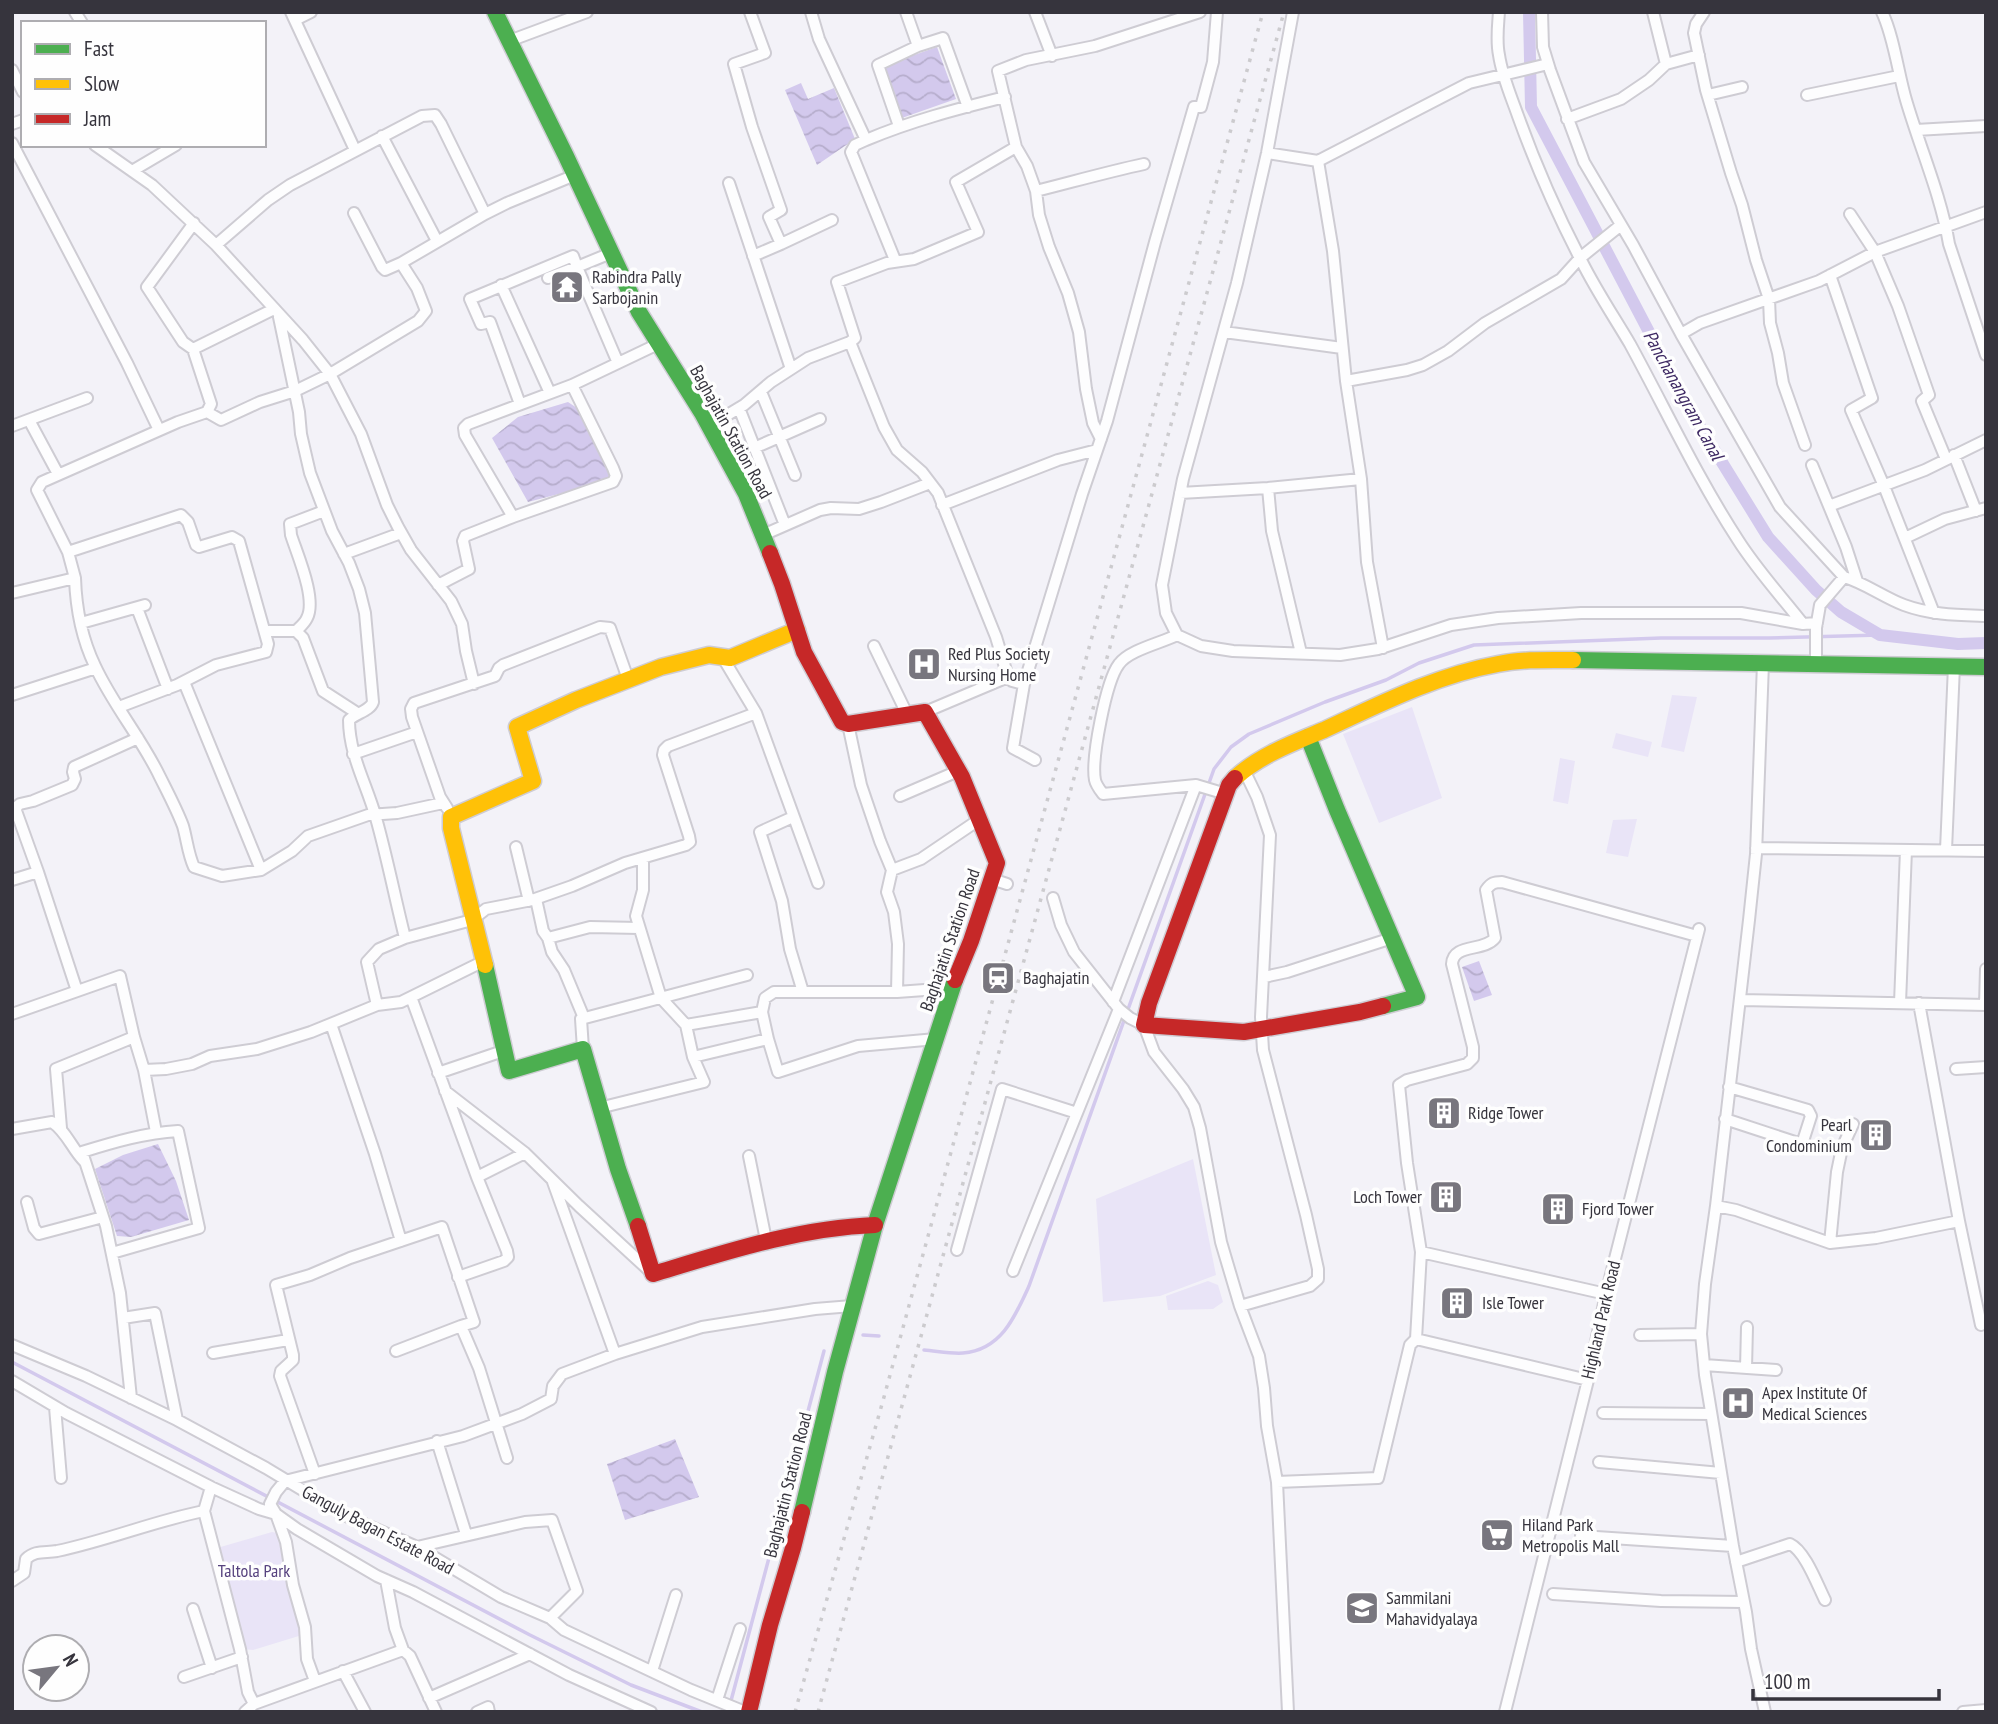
<svg xmlns="http://www.w3.org/2000/svg" width="1998" height="1724" viewBox="0 0 1998 1724" font-family="'PT Sans Narrow',sans-serif">
<style>
.green{fill:#e9e4f7}
.water{fill:url(#water-waves)}
.lines{fill:none;stroke-linecap:round;stroke-linejoin:round}
.stream{stroke:#d3c9ed;stroke-width:3.5}
.canal{stroke:#d3c9ed;stroke-width:12}
.street-casing{stroke:#ceccd3;stroke-width:14}
.fast-casing{stroke:#ceccd3;stroke-width:19}
.slow-casing{stroke:#ceccd3;stroke-width:19}
.jam-casing{stroke:#ceccd3;stroke-width:19}
.street{stroke:#fdfdfe;stroke-width:10}
.fast{stroke:#4caf50;stroke-width:16}
.slow{stroke:#ffc107;stroke-width:16}
.jam{stroke:#c62828;stroke-width:16}
.rail{stroke:#cccbce;stroke-width:3.5;stroke-dasharray:3.5 7;stroke-linecap:butt}
.labels{text-anchor:middle;stroke-width:7;stroke-linejoin:round;paint-order:stroke}
.poi-label{font-size:18px;fill:#36343d;stroke:#fefefe;text-anchor:start}
.street-label{font-size:18px;fill:#36343d;stroke:#fefefe}
.park-label{font-size:18px;fill:#56427e;stroke:#fefefe}
.water-label{font-size:19px;font-style:italic;fill:#3e2963;stroke:#fefefe}
</style>
<defs>
<pattern id="water-waves" width="16" height="10" patternUnits="userSpaceOnUse" patternTransform="scale(1.75)"><rect width="16" height="10" fill="#d3c9ed"/><path d="M0 5q4-4 8 0t8 0" fill="none" stroke="#b6adcc"/></pattern>
</defs>
<rect width="100%" height="100%" fill="#f3f2f8"/>
<path class="green" d="M 1672,695 L 1697,697 L 1684,752 L 1661,747 Z
M 1412,707 L 1442,798 L 1379,823 L 1343,734 Z
M 1616,733 L 1652,742 L 1648,757 L 1612,748 Z
M 1560,758 L 1575,761 L 1568,804 L 1553,801 Z
M 1637,819 L 1628,857 L 1606,853 L 1613,820 Z
M 1193,1159 L 1216,1275 L 1160,1296 L 1103,1302 L 1096,1199 Z
M 1208,1281 L 1218,1285 L 1223,1302 L 1213,1309 L 1168,1310 L 1166,1296 Z
M 272,1532 L 277,1533 L 302,1635 L 253,1650 L 243,1649 L 217,1548 Z"/>
<path class="water" d="M 937,47 L 956,99 L 899,119 L 880,67 Z
M 801,83 L 808,99 L 834,88 L 855,139 L 817,165 L 785,90 Z
M 568,402 L 586,414 L 615,473 L 612,480 L 528,502 L 492,438 L 518,417 Z
M 1479,961 L 1492,995 L 1474,1001 L 1462,967 Z
M 158,1144 L 176,1181 L 189,1220 L 131,1237 L 117,1236 L 95,1169 L 123,1155 Z
M 675,1439 L 699,1497 L 625,1520 L 607,1464 Z"/>
<g class="lines">
<path class="stream" d="M 863,1335 L 879,1336
M 924,1350 C 937,1351 951,1354 963,1353 C 1001,1350 1015,1317 1029,1286 L 1214,769 L 1231,747 L 1249,734 L 1325,702 L 1386,680 L 1419,663 L 1474,645 L 1661,638 L 1769,638 L 1880,635
M 12,1362 L 530,1635 L 631,1685 L 702,1712
M 728,1712 L 824,1351"/>
<path class="canal" d="M 1529,12 L 1531,107 L 1691,412 L 1768,537 L 1816,590 L 1841,612 L 1880,635 L 1958,644 L 1986,643"/>
<g class="street-casing">
<path id="street" d="M 75,12 L 82,23
M 291,12 L 355,150
M 750,12 L 765,53 L 734,64 L 752,127 L 781,210 L 769,217 L 781,244 L 753,256
M 811,12 L 819,39 L 866,140 L 855,145 L 851,152 L 895,260
M 906,12 L 918,46 L 943,38 L 968,107
M 1035,12 L 1052,56
M 1293,12 L 1267,153 L 1237,283 L 1183,479 L 1162,585 L 1166,613 L 1177,635 L 1201,646 L 1233,651 L 1340,655 L 1378,649 L 1451,625 L 1498,618 L 1581,613 L 1741,613 L 1803,624 L 1817,623
M 1499,12 C 1498,26 1496,41 1499,55 C 1502,76 1511,96 1518,116 C 1536,166 1557,214 1582,262 C 1596,290 1614,317 1630,344 C 1666,410 1697,477 1738,540 C 1757,570 1781,596 1803,624
M 1542,12 L 1543,47 L 1550,70 L 1584,162 L 1633,245 L 1681,334 L 1780,507 L 1844,577 C 1865,583 1883,597 1904,605 C 1931,615 1958,615 1986,616
M 1653,12 L 1666,64 L 1699,55
M 1704,12 L 1696,24 L 1694,33 L 1706,90 L 1731,173 L 1742,205 L 1756,260 L 1769,299 L 1770,323 L 1778,353 L 1783,383 L 1805,445
M 1882,12 C 1894,37 1898,73 1906,100 C 1920,148 1941,195 1949,244 L 1986,355
M 295,20 L 311,12
M 509,41 L 587,12
M 12,70 L 23,92
M 1708,95 L 1742,87
M 1807,95 L 1899,76
M 1567,119 L 1621,99 L 1649,80 L 1666,64
M 12,124 L 23,120
M 899,126 L 878,65 L 918,46
M 1916,130 L 1986,126
M 382,136 L 437,241
M 866,140 C 911,121 957,109 1005,97
M 12,143 L 127,363 L 159,430
M 95,145 L 152,185 L 216,245
M 1016,147 L 1027,166 L 1036,191 L 1039,215 L 1049,247 L 1068,293 L 1079,332 L 1086,389 L 1093,423 L 1101,439
M 1267,153 L 1318,161
M 132,171 L 176,145
M 729,183 L 791,369
M 1036,191 C 1072,182 1107,172 1144,164
M 354,213 L 382,267 L 385,270 L 401,263
M 1850,214 L 1875,252 L 1898,306 L 1929,395 L 1922,401 L 1946,459
M 781,244 L 832,220
M 1830,275 L 1872,398 L 1851,410 L 1884,486 L 1934,613
M 548,278 L 577,267 L 618,363
M 501,285 L 550,393
M 279,317 L 299,412 L 301,434 L 310,473 L 332,531 L 349,563 L 359,589 L 365,613 L 373,702 C 370,711 356,713 349,720 C 349,755 367,785 376,818 C 387,857 395,898 405,938
M 1224,332 L 1342,348
M 1681,334 L 1700,323 L 1819,281 L 1875,252 L 1986,212
M 850,342 L 884,427 L 897,450 L 922,472 L 938,493 L 996,637 L 1008,677 L 925,712
M 193,349 L 183,342 L 147,287 L 194,223
M 1346,381 L 1333,251 L 1318,161 L 1469,83 L 1548,64
M 572,385 L 613,468 L 616,476 L 613,482 L 513,517 L 465,435 L 464,428 L 468,424 L 572,385 L 658,344
M 761,392 L 795,475
M 520,404 L 490,322 L 481,324 L 470,299 L 573,256 L 577,267 L 611,253
M 739,408 L 785,525
M 207,412 L 211,404 L 193,349 L 274,309
M 29,420 L 58,474
M 12,426 L 87,398
M 709,426 L 744,405 L 771,382 L 808,358 L 850,342 L 855,338 L 837,282 L 887,263 L 914,259 L 978,232 L 956,182 L 1016,147 L 998,71 L 1026,60 L 1095,46 L 1200,12
M 754,448 L 820,419
M 1954,455 L 1976,511
M 1812,465 L 1846,547 L 1857,581
M 1361,479 L 1367,562 L 1383,648
M 1268,488 L 1272,531 L 1301,653
M 1180,493 L 1268,488 L 1361,479 L 1346,381 L 1407,370 L 1423,365 L 1448,351 L 1485,323 L 1561,279 L 1580,258 L 1621,225
M 942,505 L 1058,460 L 1097,450
M 1829,506 L 1925,470 L 1986,440
M 763,535 L 820,510 L 831,508 L 859,509 L 881,502 L 930,483
M 1905,538 L 1945,519 L 1986,508
M 68,552 L 181,515 L 188,522 L 196,545 L 199,547 L 232,537 L 239,541 L 268,644 L 266,652 L 216,665 L 177,685 L 119,707
M 344,554 L 401,533
M 75,578 C 76,608 82,639 95,666 C 113,705 142,739 160,777 C 168,793 177,810 183,826 C 187,840 188,854 194,867 L 222,876 L 261,870 L 292,851 L 308,836 L 368,815 L 397,813 L 443,803
M 438,585 L 469,569 L 463,541 L 465,536 L 513,517
M 12,593 L 75,578 L 68,552 L 37,490 L 42,482 L 178,422 L 207,412 L 221,420 L 260,402 L 295,391 L 330,374 L 418,321 L 426,311 L 417,288 L 401,263 L 485,214
M 137,608 L 168,689
M 81,623 L 145,605
M 265,631 L 296,631 L 303,638 L 323,691 L 357,713
M 296,631 C 300,627 305,623 307,618 C 317,599 297,554 291,535 L 290,524 L 324,511
M 1177,635 C 1161,643 1129,650 1119,664 C 1106,681 1091,759 1095,780 C 1096,785 1100,790 1103,794 L 1196,785 L 1226,794
M 874,646 L 907,714
M 723,658 L 756,713 L 818,883
M 1763,663 L 1756,854 L 1749,920 L 1716,1206 L 1705,1284 L 1701,1334 L 1705,1375 L 1733,1546 L 1746,1612 L 1751,1649 L 1765,1712
M 1816,663 L 1816,628 L 1820,605 L 1844,577
M 1008,677 L 1012,681 L 1024,684 L 1082,494 L 1107,421 L 1155,242 L 1194,107 L 1201,107 L 1213,62 L 1217,12
M 184,682 L 261,870
M 474,684 L 466,651 L 462,624 L 451,601 L 411,550 L 398,527 L 387,505 L 361,434 L 330,374 L 303,340 L 216,245 L 268,200 L 290,185 L 422,116 L 435,115 L 441,124 L 485,214 L 507,203 L 575,175
M 1024,684 L 1013,748 L 1035,760
M 12,695 L 96,668
M 848,724 L 861,785 L 880,841 L 892,870 L 887,892 L 894,912 L 898,944 L 897,992
M 353,754 L 417,732
M 900,796 L 958,771
M 447,808 L 440,797 L 412,717 L 411,709 L 414,703 L 495,676 L 499,668 L 503,665 L 600,627 L 610,628 L 628,679
M 793,817 L 760,832 L 782,901 L 790,949 L 803,992
M 516,847 L 529,901
M 1756,848 L 1986,851
M 1946,850 L 1954,666
M 643,858 L 643,890 L 636,916 L 661,998 L 686,1025 L 762,1012 L 765,998 L 774,992 L 897,992 L 952,988
M 892,870 L 921,859 L 980,819
M 992,879 L 1007,884
M 12,880 L 38,872
M 1053,898 L 1061,925 L 1074,952 L 1119,1009 L 1130,1018 L 1144,1025 L 1154,1052 L 1183,1089 L 1194,1107 L 1200,1128 L 1221,1242 L 1240,1306 L 1259,1356 L 1264,1388 L 1267,1426 L 1277,1482 L 1288,1712
M 536,899 L 543,931 L 548,938 L 590,927 L 639,928
M 548,938 L 552,952 L 564,970 L 584,1018
M 1264,977 L 1287,972 L 1392,938
M 77,991 L 38,872 L 15,808 L 20,804 L 33,801 L 72,785 L 75,779 L 73,772 L 74,767 L 138,738
M 411,997 L 477,1177 L 507,1251 L 508,1257 L 504,1261 L 458,1277
M 1740,1000 L 1986,1005
M 1113,1002 L 1196,785
M 1900,1003 L 1906,850
M 377,1005 L 401,1002 L 484,961
M 1985,1005 L 1986,969
M 762,1012 L 768,1039
M 12,1014 L 120,976 L 134,1037 L 144,1070 L 156,1132
M 331,1024 L 375,1154 L 401,1241
M 686,1025 L 693,1057
M 583,1049 L 581,1019 L 747,975
M 1956,1069 L 1986,1067
M 144,1070 L 166,1069 L 192,1064 L 210,1056 L 257,1049 L 311,1032 L 377,1005 L 367,962 L 379,949 L 405,938 L 472,920 L 486,909 L 532,900 L 572,886 L 625,863 L 686,845 L 690,842 L 689,836 L 663,755 L 664,750 L 668,746 L 756,713
M 438,1073 L 503,1051
M 445,1091 L 525,1153 L 579,1206 L 653,1274
M 599,1108 L 704,1082 L 693,1057 L 768,1039 L 778,1072 L 858,1046 L 936,1039
M 1725,1119 L 1798,1143 L 1803,1141 L 1811,1116 L 1808,1110 L 1729,1087
M 61,1128 L 56,1069 L 134,1037
M 12,1129 L 52,1122 C 67,1132 72,1149 84,1161
M 749,1156 L 766,1240
M 477,1177 L 525,1153
M 553,1182 L 615,1354
M 27,1202 L 34,1228 L 39,1234 L 103,1217
M 1716,1206 L 1736,1210 L 1830,1243 L 1876,1238 L 1959,1221 L 1919,1003
M 1959,1221 L 1981,1325
M 1830,1243 L 1837,1172 L 1842,1148 L 1853,1124
M 957,1250 L 1002,1089 L 1077,1113
M 1421,1252 L 1606,1294
M 112,1253 L 199,1228 L 178,1131 C 145,1133 114,1142 82,1152 L 106,1226 L 120,1293 L 131,1398
M 1013,1271 L 1119,1009
M 1240,1306 L 1310,1286 L 1318,1279 L 1318,1269 L 1306,1215 L 1263,1050 L 1261,1017 L 1270,835 L 1257,797 L 1244,770
M 123,1318 L 155,1313 L 177,1420
M 1640,1335 L 1701,1334
M 1416,1339 L 1588,1380
M 12,1345 L 86,1376 L 177,1420 L 266,1468 L 344,1515 L 417,1547 L 501,1597 L 550,1618 L 564,1630 L 691,1690 L 745,1712
M 396,1351 L 461,1326
M 213,1353 L 288,1340
M 1704,1365 L 1776,1370
M 1746,1368 L 1747,1327
M 12,1381 L 66,1413 L 211,1487
M 55,1407 L 61,1478
M 1603,1413 L 1711,1414
M 437,1441 L 466,1534
M 1599,1462 L 1721,1473
M 315,1474 L 280,1376 L 281,1371 L 293,1360 L 293,1355 L 276,1285 L 310,1275 L 350,1258 L 442,1227 L 474,1322 L 461,1326 L 479,1368 L 507,1458
M 1277,1482 L 1378,1478 L 1410,1345 L 1416,1339 L 1421,1252 L 1407,1163 L 1399,1085 L 1407,1080 L 1467,1064 L 1473,1058 L 1473,1047 L 1452,964 C 1453,943 1484,952 1495,938 L 1486,890 C 1491,883 1494,882 1502,882 L 1697,936
M 1581,1536 L 1733,1546
M 417,1547 L 525,1522 L 552,1520 L 577,1591 L 550,1618
M 1736,1562 L 1790,1544 C 1805,1551 1817,1584 1825,1600
M 386,1580 L 395,1628 L 403,1650
M 12,1581 L 24,1573 L 26,1559 C 35,1550 45,1553 57,1551 C 106,1541 154,1521 204,1511
M 1553,1594 L 1661,1601 L 1744,1602
M 193,1609 L 212,1668
M 343,1671 L 365,1712
M 652,1671 L 676,1595
M 184,1677 L 242,1657
M 315,1681 L 307,1659 L 305,1627 L 293,1585 L 286,1542 L 276,1514 L 270,1504 L 276,1492 L 285,1481 L 463,1436 L 522,1414 L 551,1399 L 553,1386 L 562,1374 L 615,1354 L 702,1327 L 815,1309 L 852,1306
M 429,1698 L 530,1654
M 717,1700 L 740,1629
M 254,1704 L 248,1692 L 240,1649 L 204,1511 L 211,1487 L 259,1509 L 276,1514 L 297,1529 L 377,1576 L 413,1592 L 569,1675 L 651,1712
M 245,1712 L 254,1704 L 403,1650 L 410,1656 L 436,1712
M 477,1712 L 488,1707 L 489,1712
M 1505,1712 L 1588,1380 L 1606,1294 L 1699,929
M 1963,1712 L 1986,1710"/>
</g>
<g class="fast-casing">
<path id="fast" d="M 495,12 L 566,156 L 639,312 L 702,413 L 746,494 L 770,553
M 1573,660 L 1986,667
M 1308,737 L 1337,810 L 1417,997 L 1383,1006
M 485,965 L 509,1071 L 583,1049 L 618,1169 L 638,1226
M 802,1512 L 835,1372 L 875,1225 L 955,980"/>
</g>
<g class="slow-casing">
<path id="slow" d="M 1235,778 C 1260,755 1293,743 1324,730 C 1380,704 1437,675 1498,664 C 1523,659 1548,660 1573,660
M 485,965 L 451,828 L 451,817 L 533,781 L 517,727 L 576,700 L 661,667 L 709,655 L 730,658 L 797,630"/>
</g>
<g class="jam-casing">
<path id="jam" d="M 770,553 L 782,584 L 804,652 L 842,722 L 848,724 L 925,712 L 962,777 L 997,863 L 971,941 L 955,980
M 1235,778 L 1229,785 L 1149,1003 L 1144,1025 L 1244,1032 L 1360,1012 L 1383,1006
M 638,1226 L 653,1274 C 726,1252 798,1228 875,1225
M 749,1712 L 770,1625 L 793,1548 L 802,1512"/>
</g>
<use href="#street" class="street"/>
<use href="#fast" class="fast"/>
<use href="#slow" class="slow"/>
<use href="#jam" class="jam"/>
<path class="rail" d="M 795,1712 L 884,1397 L 1263,12
M 818,1712 L 1284,12"/>
</g>
<defs>
<g id="temple-square" transform="scale(1.75)"><rect x="-9" y="-9" width="18" height="18" rx="4" fill="#78767e" stroke="#fefefe"/><path d="M0-6L5-2H3V0L6.5 2.5H4V6H1.5V3h-3V6H-4V2.5H-6.5L-3 0V-2H-5Z" fill="#fff"/></g>
<g id="hospital-square" transform="scale(1.75)"><rect x="-9" y="-9" width="18" height="18" rx="4" fill="#78767e" stroke="#fefefe"/><path d="M-5-5h3v3.5h4V-5h3V5h-3V1.5h-4V5h-3Z" fill="#fff"/></g>
<g id="station-square" transform="scale(1.75)"><rect x="-9" y="-9" width="18" height="18" rx="4" fill="#78767e" stroke="#fefefe"/><path d="M-3-6H3Q5-6 5-4V2Q5 4 3 4L4.5 6H3L1.5 4h-3L-3 6H-4.5L-3 4Q-5 4-5 2V-4Q-5-6-3-6ZM-3.5-4v3h7v-3ZM-3.5 1v1.5H-2V1ZM2 1v1.5H3.5V1Z" fill="#fff"/></g>
<g id="building-square" transform="scale(1.75)"><rect x="-9" y="-9" width="18" height="18" rx="4" fill="#78767e" stroke="#fefefe"/><path d="M-4-6H4V6H1V3H-1V6H-4ZM-2.5-4.3h1.7v1.8h-1.7ZM.8-4.3h1.7v1.8H.8ZM-2.5-1h1.7V.8h-1.7ZM.8-1h1.7V.8H.8Z" fill="#fff"/></g>
<g id="supermarket-square" transform="scale(1.75)"><rect x="-9" y="-9" width="18" height="18" rx="4" fill="#78767e" stroke="#fefefe"/><path d="M-6-5.5h2.5l.6 2H6L4.5 2H-2.5L-4.4-4H-6ZM-1.5 3.2a1.3 1.3 0 1 0 .1 0ZM3 3.2a1.3 1.3 0 1 0 .1 0Z" fill="#fff"/></g>
<g id="university-square" transform="scale(1.75)"><rect x="-9" y="-9" width="18" height="18" rx="4" fill="#78767e" stroke="#fefefe"/><path d="M0-5L7-2L0 1L-7-2ZM-4 1L0 2.5L4 1V4Q0 6-4 4Z" fill="#fff"/></g>
</defs>
<g fill-rule="evenodd">
<use href="#temple-square" x="567" y="287"/>
<use href="#hospital-square" x="924" y="664"/>
<use href="#station-square" x="998" y="978"/>
<use href="#building-square" x="1444" y="1113"/>
<use href="#building-square" x="1876" y="1135"/>
<use href="#building-square" x="1446" y="1197"/>
<use href="#building-square" x="1558" y="1209"/>
<use href="#building-square" x="1457" y="1303"/>
<use href="#hospital-square" x="1738" y="1403"/>
<use href="#supermarket-square" x="1497" y="1535"/>
<use href="#university-square" x="1362" y="1608"/>
</g>
<g class="labels">
<g class="poi-label">
<text x="592" y="283">Rabindra Pally<tspan x="592" dy="21">Sarbojanin</tspan></text>
<text x="948" y="660">Red Plus Society<tspan x="948" dy="21">Nursing Home</tspan></text>
<text x="1023" y="984">Baghajatin</text>
<text x="1468" y="1119">Ridge Tower</text>
<text x="1852" y="1131" text-anchor="end">Pearl<tspan x="1852" dy="21">Condominium</tspan></text>
<text x="1422" y="1203" text-anchor="end">Loch Tower</text>
<text x="1582" y="1215">Fjord Tower</text>
<text x="1482" y="1309">Isle Tower</text>
<text x="1762" y="1399">Apex Institute Of<tspan x="1762" dy="21">Medical Sciences</tspan></text>
<text x="1522" y="1531">Hiland Park<tspan x="1522" dy="21">Metropolis Mall</tspan></text>
<text x="1386" y="1604">Sammilani<tspan x="1386" dy="21">Mahavidyalaya</tspan></text>
</g>
<g class="street-label">
<text transform="translate(731 432) rotate(61)" y="6">Baghajatin Station Road</text>
<text transform="translate(950 940) rotate(-71)" y="6">Baghajatin Station Road</text>
<text transform="translate(1601 1320) rotate(-77)" y="6">Highland Park Road</text>
<text transform="translate(788 1485) rotate(-76)" y="6">Baghajatin Station Road</text>
<text transform="translate(378 1530) rotate(28)" y="6">Ganguly Bagan Estate Road</text>
</g>
<g class="park-label">
<text x="254" y="1577">Taltola Park</text>
</g>
<g class="water-label">
<text transform="translate(1684 395) rotate(61)" y="7">Panchanangram Canal</text>
</g>
</g>
<rect width="1998" height="1724" fill="none" stroke="#36343d" stroke-width="28"/>
<rect x="21" y="21" width="245" height="126" fill="#fefefe" stroke="#aeadb1" stroke-width="2"/>
<rect x="35" y="44" width="35" height="10" fill="#4caf50" stroke="#aeadb1" stroke-width="2"/>
<text x="84" y="56" font-size="21" fill="#36343d">Fast</text>
<rect x="35" y="79" width="35" height="10" fill="#ffc107" stroke="#aeadb1" stroke-width="2"/>
<text x="84" y="91" font-size="21" fill="#36343d">Slow</text>
<rect x="35" y="114" width="35" height="10" fill="#c62828" stroke="#aeadb1" stroke-width="2"/>
<text x="84" y="126" font-size="21" fill="#36343d">Jam</text>
<g transform="translate(56 1668) rotate(61)"><circle r="33" fill="#fefefe" stroke="#aeadb1" stroke-width="2"/>
<path d="M0-5L12 26L0 18L-12 26Z" fill="#78767e"/>
<text y="-10" font-size="19" font-weight="bold" text-anchor="middle" fill="#36343d">N</text>
</g>
<path d="M1753 1689v10h186v-10" fill="none" stroke="#36343d" stroke-width="3.5"/>
<text x="1764" y="1689" font-size="21" fill="#36343d" stroke="#fefefe" stroke-width="5" paint-order="stroke">100 m</text>
</svg>
